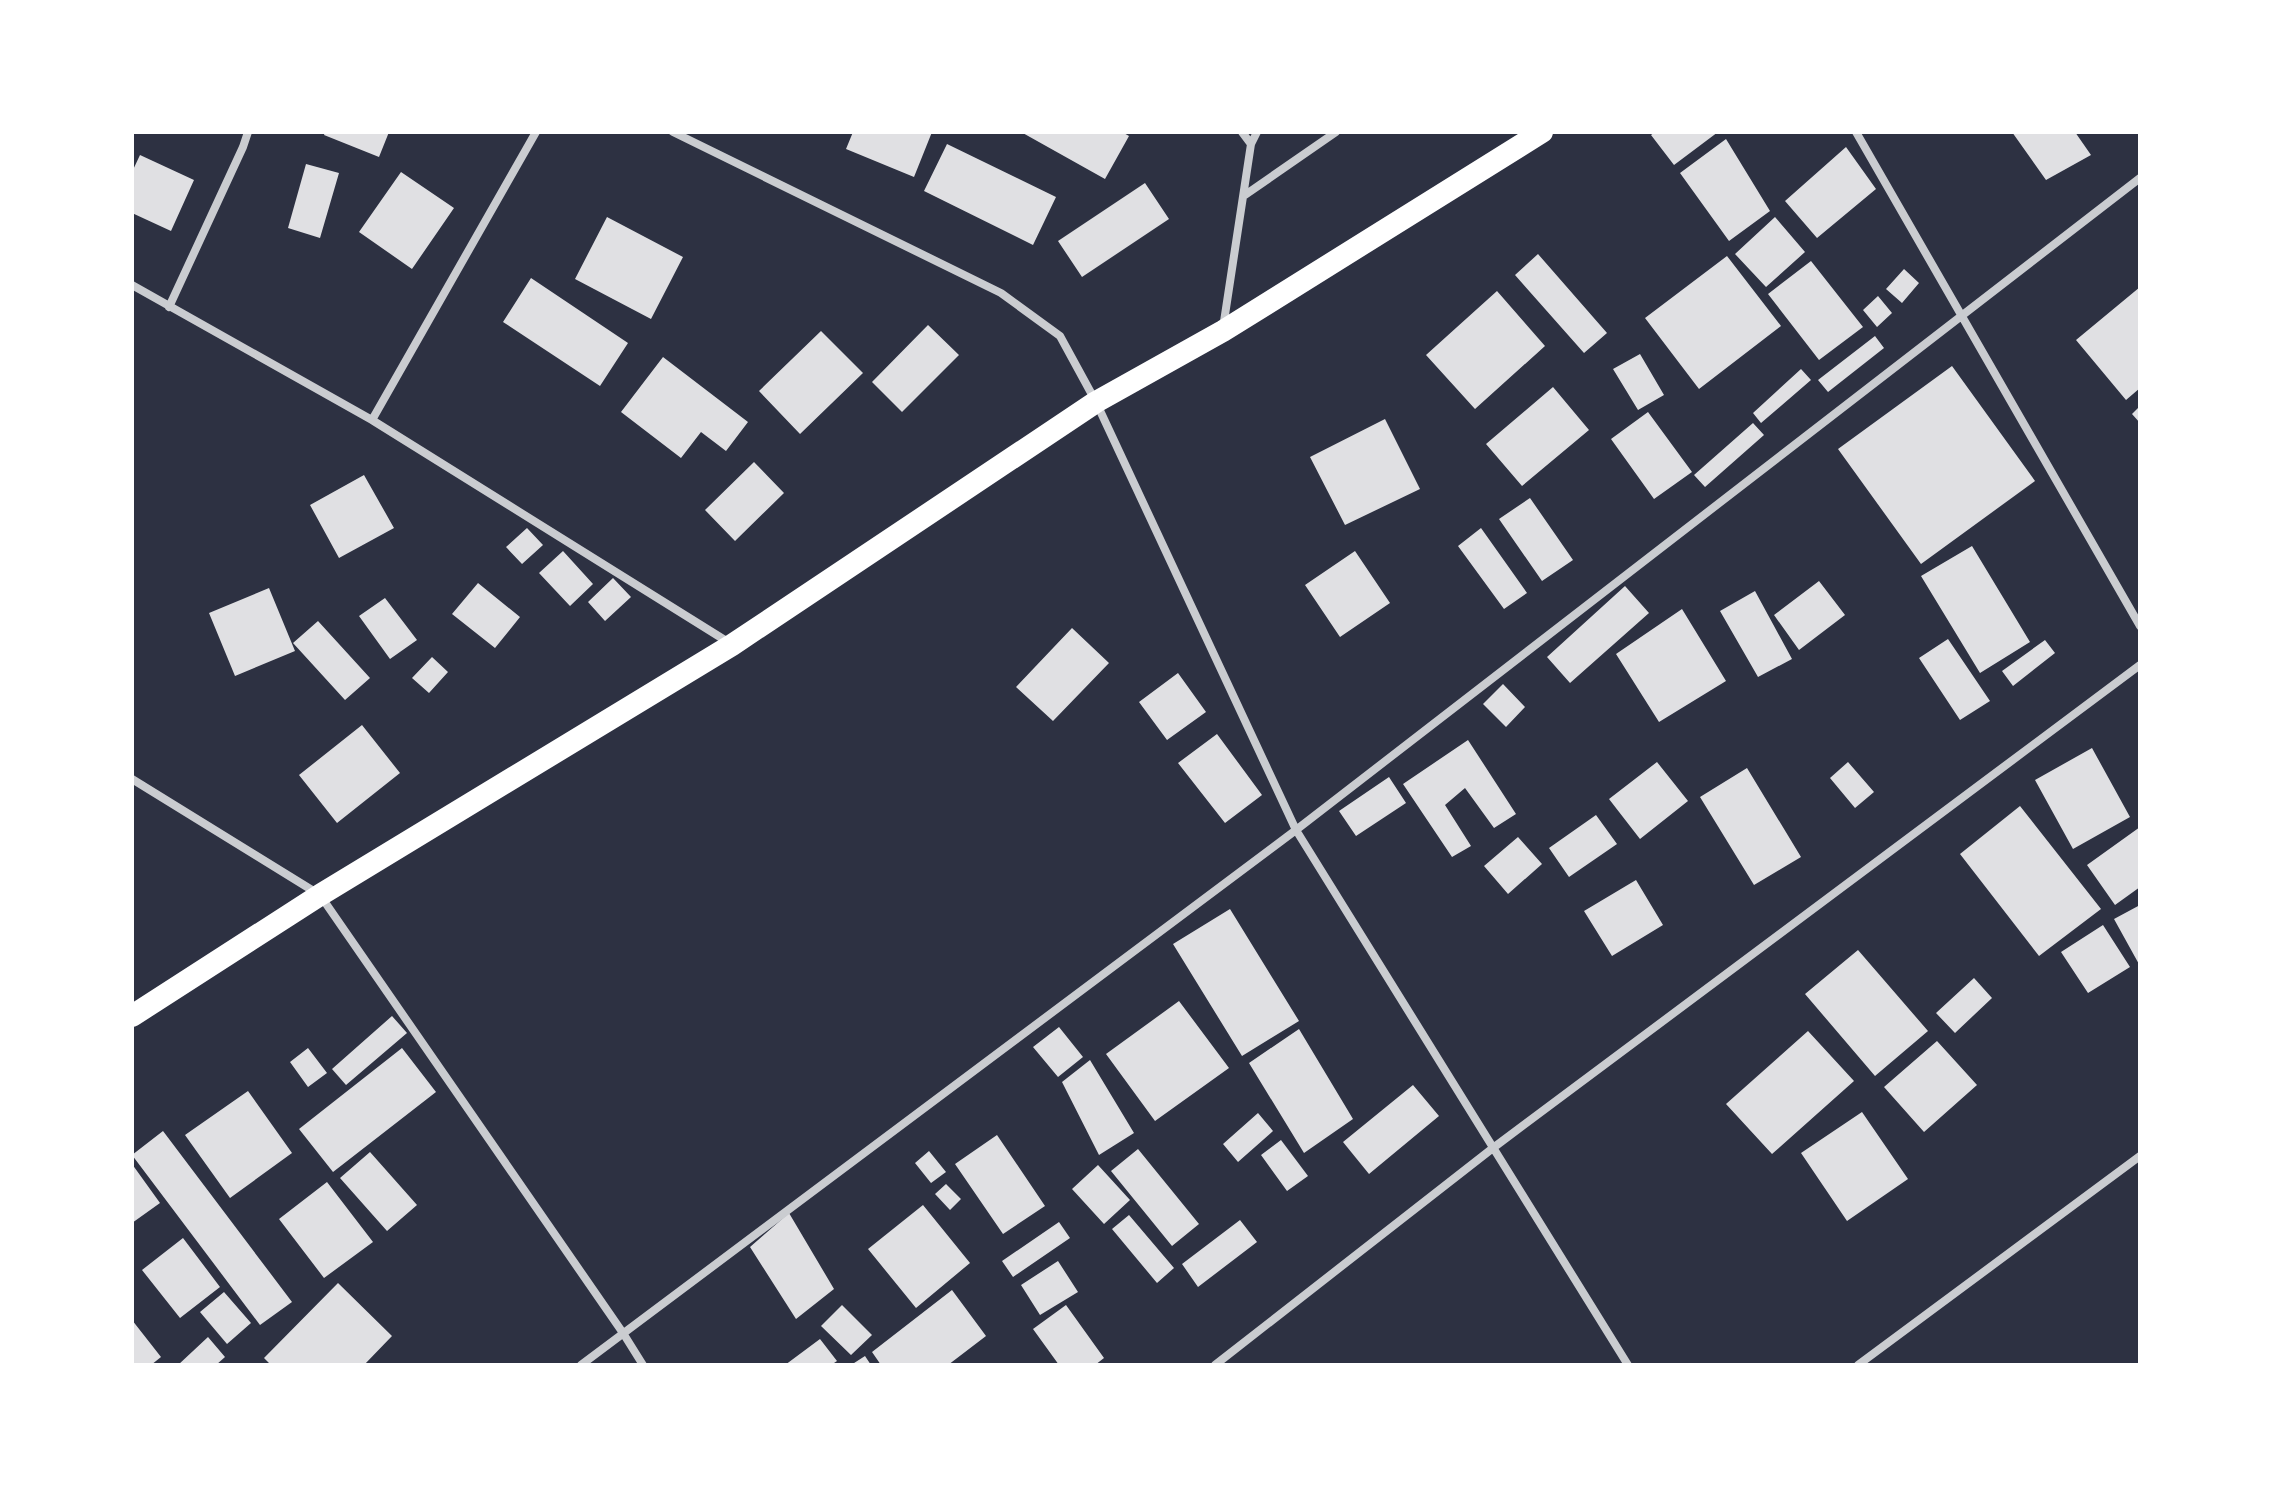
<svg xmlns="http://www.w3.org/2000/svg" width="2272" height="1497" viewBox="0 0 2272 1497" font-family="'Noto Serif',serif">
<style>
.building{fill:#e0e0e3}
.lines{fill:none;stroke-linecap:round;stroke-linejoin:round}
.minor{stroke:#caccd0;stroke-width:8}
.trunk{stroke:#fff;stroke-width:22}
</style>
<rect width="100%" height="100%" fill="#2d3142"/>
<path class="building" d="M 325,132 L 389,132 L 379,157 L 324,135 Z
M 853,132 L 932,132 L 914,177 L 846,149 Z
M 1021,132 L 1122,132 L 1129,136 L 1105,179 Z
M 1655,132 L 1718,132 L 1674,165 L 1651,135 Z
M 2012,132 L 2075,132 L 2091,155 L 2046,180 Z
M 1726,139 L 1770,211 L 1729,241 L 1680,173 Z
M 947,144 L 1056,197 L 1033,245 L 924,191 Z
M 1846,147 L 1876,189 L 1817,238 L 1785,201 Z
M 140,155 L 194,180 L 171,231 L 132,213 L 132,172 Z
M 306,164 L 339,173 L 320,238 L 288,228 Z
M 401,172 L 454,208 L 412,269 L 359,232 Z
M 1145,183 L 1169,219 L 1082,277 L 1058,241 Z
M 607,217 L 683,257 L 651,319 L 575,279 Z
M 1775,217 L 1805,252 L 1766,287 L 1735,254 Z
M 1538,254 L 1607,333 L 1584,353 L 1515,275 Z
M 1727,256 L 1781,326 L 1699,389 L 1645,318 Z
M 1811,261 L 1863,327 L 1819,360 L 1768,294 Z
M 1904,269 L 1919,283 L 1902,303 L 1886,289 Z
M 531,278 L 628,343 L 600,386 L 503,322 Z
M 2140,287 L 2140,388 L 2126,400 L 2076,340 Z
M 1497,291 L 1545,346 L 1475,409 L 1426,355 Z
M 1878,296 L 1892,313 L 1877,327 L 1863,310 Z
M 928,325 L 959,355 L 902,412 L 872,382 Z
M 821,331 L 863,373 L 800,434 L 759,391 Z
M 1875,336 L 1884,348 L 1828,392 L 1818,380 Z
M 1640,354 L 1664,395 L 1638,410 L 1613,369 Z
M 663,357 L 748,422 L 726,451 L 701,432 L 681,458 L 621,412 Z
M 1952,366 L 2035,481 L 1921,564 L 1838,449 Z
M 1801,369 L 1811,380 L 1761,423 L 1753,413 Z
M 1553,387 L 1589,430 L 1522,486 L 1486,444 Z
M 2140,406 L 2140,423 L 2132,414 Z
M 1648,412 L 1692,472 L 1654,499 L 1611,439 Z
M 1385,419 L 1420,489 L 1345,525 L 1310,457 Z
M 1753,423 L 1764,435 L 1705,487 L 1694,475 Z
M 754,462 L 784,493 L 735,541 L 705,510 Z
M 364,475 L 394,528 L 339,558 L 310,505 Z
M 1530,498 L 1573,560 L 1542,581 L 1499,519 Z
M 527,528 L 543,545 L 522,564 L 506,547 Z
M 1481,528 L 1527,593 L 1504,609 L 1458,546 Z
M 1972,546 L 2030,642 L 1980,673 L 1921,576 Z
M 563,551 L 593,584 L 570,606 L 539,573 Z
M 1355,551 L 1390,603 L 1340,637 L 1305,585 Z
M 613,578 L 631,597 L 605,621 L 588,602 Z
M 1819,581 L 1845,615 L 1799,650 L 1774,615 Z
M 478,583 L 520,617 L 495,648 L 452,614 Z
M 1625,586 L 1649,613 L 1570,683 L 1547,657 Z
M 269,588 L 295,651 L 235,676 L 209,613 Z
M 1755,591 L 1792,659 L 1758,677 L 1720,611 Z
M 385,598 L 417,640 L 390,659 L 359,616 Z
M 1682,609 L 1726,681 L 1659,722 L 1616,654 Z
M 318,621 L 370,678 L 345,700 L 293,643 Z
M 1072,628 L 1109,663 L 1053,721 L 1016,687 Z
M 1948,639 L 1990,701 L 1960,720 L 1919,658 Z
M 2045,640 L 2055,653 L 2013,686 L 2002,671 Z
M 432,657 L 448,672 L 429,693 L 412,678 Z
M 1178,673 L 1206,712 L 1167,740 L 1139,702 Z
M 1503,684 L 1525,707 L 1506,727 L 1483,704 Z
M 362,725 L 400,773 L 337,823 L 299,775 Z
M 1217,734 L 1262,795 L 1225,823 L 1178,763 Z
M 1468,740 L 1516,814 L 1494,828 L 1465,788 L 1445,805 L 1471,846 L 1452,857 L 1403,784 Z
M 2092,748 L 2130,817 L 2073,849 L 2035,780 Z
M 1657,762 L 1688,801 L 1640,839 L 1609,799 Z
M 1848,762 L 1874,792 L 1855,808 L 1830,778 Z
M 1747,768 L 1801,857 L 1754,885 L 1700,797 Z
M 1389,777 L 1406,803 L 1356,836 L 1339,811 Z
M 2020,806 L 2101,909 L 2039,956 L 1960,854 Z
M 1596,815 L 1617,844 L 1569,877 L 1549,848 Z
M 2140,827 L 2140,887 L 2115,905 L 2087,865 Z
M 1518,837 L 1542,864 L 1508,894 L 1484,866 Z
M 1636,880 L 1663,925 L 1612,956 L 1584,911 Z
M 2140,905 L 2140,966 L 2114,919 Z
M 1230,909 L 1299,1021 L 1242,1056 L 1173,944 Z
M 2103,925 L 2130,967 L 2088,993 L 2061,952 Z
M 1858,950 L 1928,1031 L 1875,1076 L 1805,994 Z
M 1974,978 L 1992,998 L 1955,1033 L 1936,1013 Z
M 1179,1001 L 1229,1068 L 1155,1121 L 1106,1054 Z
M 392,1016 L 407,1033 L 346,1085 L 332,1069 Z
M 1059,1027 L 1083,1057 L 1058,1077 L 1033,1047 Z
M 1299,1029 L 1353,1119 L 1304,1153 L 1249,1063 Z
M 1808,1031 L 1854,1081 L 1772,1154 L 1726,1104 Z
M 1937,1041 L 1977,1085 L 1924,1132 L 1884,1087 Z
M 308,1048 L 327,1073 L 308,1087 L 290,1062 Z
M 402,1048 L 436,1092 L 333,1172 L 299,1129 Z
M 1090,1060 L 1134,1133 L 1099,1155 L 1062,1082 Z
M 1413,1085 L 1439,1116 L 1369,1174 L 1343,1142 Z
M 248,1091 L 292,1153 L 230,1198 L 185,1135 Z
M 1862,1112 L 1908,1179 L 1847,1221 L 1801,1153 Z
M 1258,1113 L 1273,1131 L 1238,1162 L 1223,1144 Z
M 163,1131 L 292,1302 L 260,1325 L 132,1155 Z
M 997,1135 L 1045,1206 L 1003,1234 L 955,1164 Z
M 1281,1140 L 1308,1176 L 1287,1191 L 1261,1155 Z
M 1138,1149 L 1199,1224 L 1172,1246 L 1111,1171 Z
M 929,1151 L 946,1172 L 931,1183 L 915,1163 Z
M 370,1152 L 417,1205 L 387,1231 L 340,1178 Z
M 132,1164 L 160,1203 L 132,1223 Z
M 1098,1165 L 1130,1200 L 1104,1224 L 1072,1189 Z
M 327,1182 L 373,1242 L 324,1278 L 279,1219 Z
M 946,1184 L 961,1199 L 950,1210 L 935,1194 Z
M 923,1205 L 970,1263 L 916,1308 L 868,1249 Z
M 789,1213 L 834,1289 L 796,1319 L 750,1247 Z
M 1129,1215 L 1174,1268 L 1157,1283 L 1112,1229 Z
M 1240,1220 L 1257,1242 L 1198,1287 L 1182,1264 Z
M 1059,1222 L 1070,1238 L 1013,1277 L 1002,1261 Z
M 183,1238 L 220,1287 L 180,1318 L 142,1270 Z
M 1058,1261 L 1078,1292 L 1040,1315 L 1021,1285 Z
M 338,1283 L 392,1336 L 364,1365 L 271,1365 L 264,1358 Z
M 952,1290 L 986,1336 L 948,1365 L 881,1365 L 872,1352 Z
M 224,1292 L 251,1323 L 227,1344 L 200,1312 Z
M 842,1305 L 872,1335 L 851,1355 L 821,1326 Z
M 1066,1305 L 1104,1358 L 1095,1365 L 1059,1365 L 1033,1329 Z
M 132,1320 L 161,1357 L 151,1365 L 132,1365 Z
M 208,1337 L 225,1357 L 216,1365 L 178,1365 Z
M 820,1339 L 837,1361 L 831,1365 L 785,1365 Z
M 865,1356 L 871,1365 L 851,1365 Z"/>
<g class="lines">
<path class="minor" d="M 673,132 L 1001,293 L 1060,336 L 1096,402 L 1296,830 L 1628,1365
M 1242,132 L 1251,144
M 1856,132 L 2140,626
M 1245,195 L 1336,132
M 132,285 L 372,420 L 728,642
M 169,307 L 243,147 L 248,132
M 1223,328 L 1251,144 L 1257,132
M 372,420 L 536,132
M 132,779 L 320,895 L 623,1333 L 643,1365
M 581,1365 L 1296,830 L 2140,178
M 1215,1365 L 1493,1148 L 2140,665
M 1858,1365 L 2140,1156"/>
<path class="trunk" d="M 132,1016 L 320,895 L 732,645 L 1096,402 L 1223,331 L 1542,132"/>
</g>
<rect width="2272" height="1497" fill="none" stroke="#ffffff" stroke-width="268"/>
</svg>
